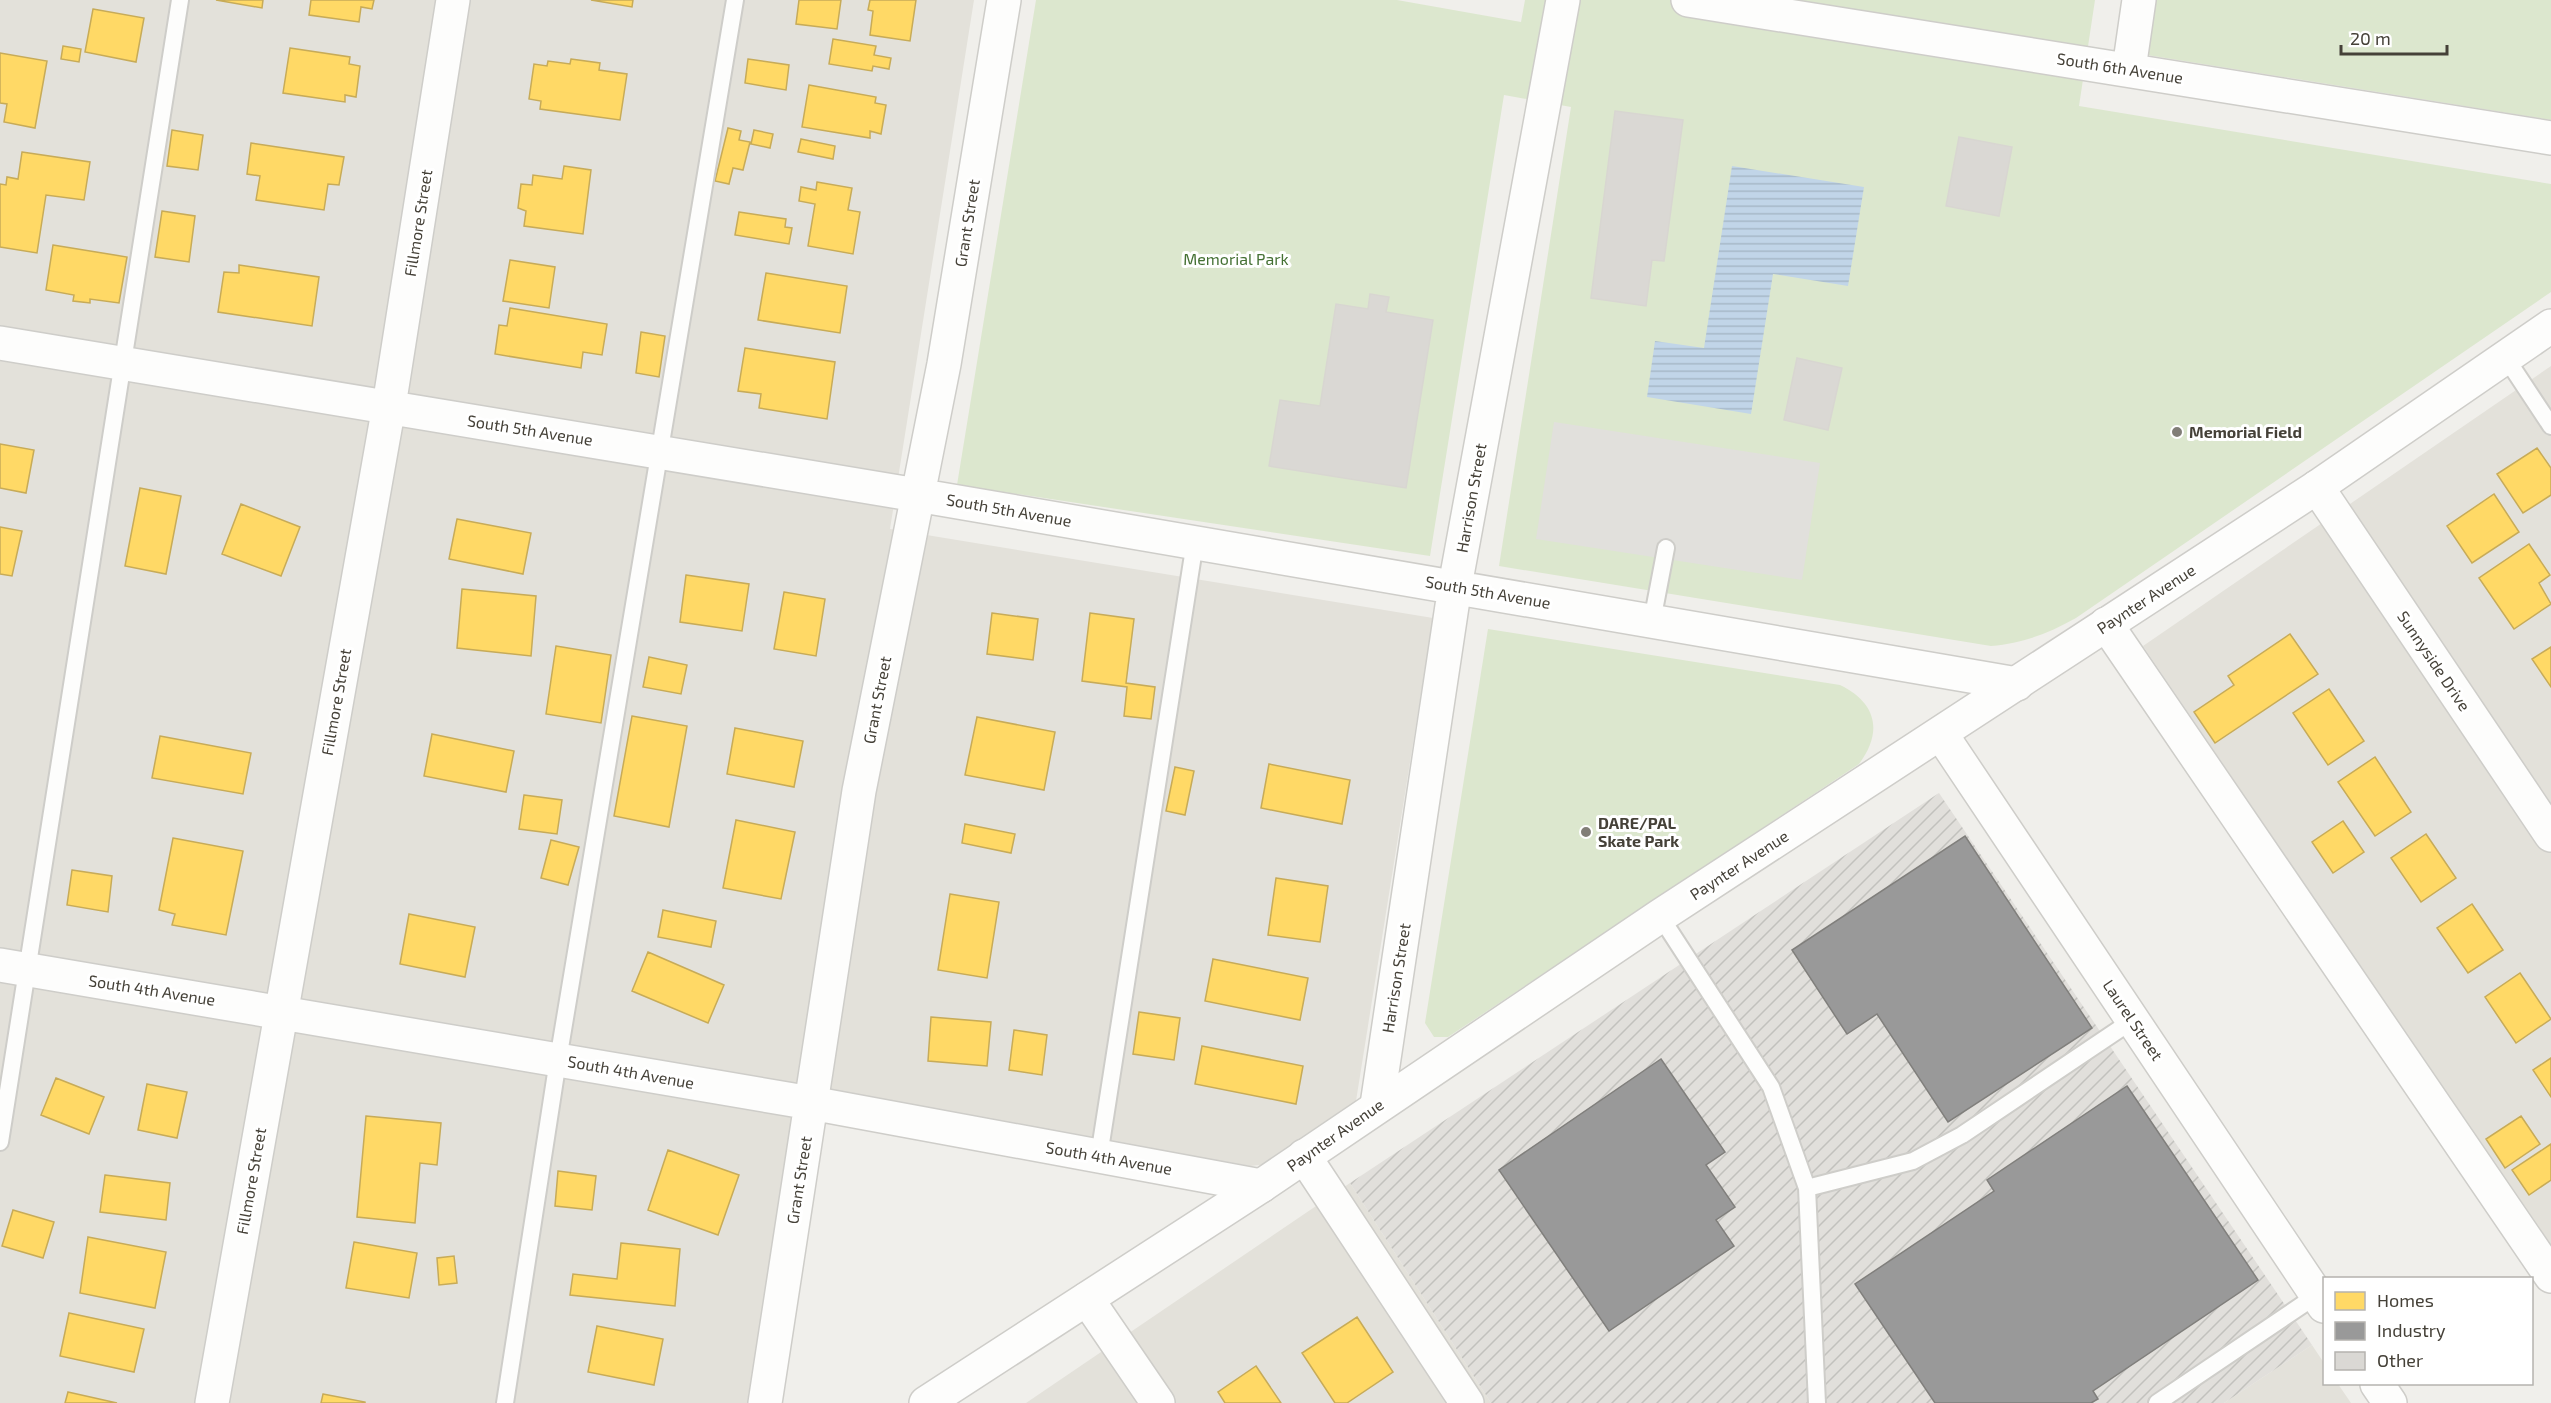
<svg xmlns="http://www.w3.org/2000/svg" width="2551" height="1403" viewBox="0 0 2551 1403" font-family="'Exo 2',sans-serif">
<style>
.residential{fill:#e3e1da}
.industrial{fill:url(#industrial-furrows)}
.green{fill:#dce7ce}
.parking{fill:#e1e0dc}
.water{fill:url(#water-rules)}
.homes{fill:#ffd966;stroke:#c7ab58;stroke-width:1.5}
.industry{fill:#999;stroke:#807f7c;stroke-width:1.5}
.building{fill:#dad8d4;stroke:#d8d6d1;stroke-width:1.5}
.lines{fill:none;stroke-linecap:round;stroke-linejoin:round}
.service-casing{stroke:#cecdc9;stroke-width:20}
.minor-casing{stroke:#cecdc9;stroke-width:36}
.tertiary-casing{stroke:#cecdc9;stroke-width:36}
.service{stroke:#fdfdfc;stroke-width:16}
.minor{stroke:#fdfdfc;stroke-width:33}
.tertiary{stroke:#fdfdfc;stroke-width:33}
.poi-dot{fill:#817e77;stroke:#fff;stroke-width:2}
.labels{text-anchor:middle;stroke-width:6;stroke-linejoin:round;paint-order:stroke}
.street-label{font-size:16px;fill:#454138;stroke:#fff}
.park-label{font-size:16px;fill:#447033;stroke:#fff}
.poi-label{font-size:16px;font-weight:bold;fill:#454138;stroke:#fff;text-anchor:start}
</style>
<defs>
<pattern id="industrial-furrows" width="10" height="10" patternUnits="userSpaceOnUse" patternTransform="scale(1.5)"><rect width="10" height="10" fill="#e1dfdb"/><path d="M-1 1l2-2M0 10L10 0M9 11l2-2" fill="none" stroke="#c2c1bd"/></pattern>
<pattern id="water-rules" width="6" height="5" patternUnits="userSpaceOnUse" patternTransform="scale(1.5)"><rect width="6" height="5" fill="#c1d5e8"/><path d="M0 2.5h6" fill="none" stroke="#a7b8c8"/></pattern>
</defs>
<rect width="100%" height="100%" fill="#f0efeb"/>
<path class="residential" d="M 0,0 L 974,0 L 890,529 L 1433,618 L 1356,1101 L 1342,1125 L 1279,1163 L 1250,1166 L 798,1088 L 747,1403 L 0,1403 Z
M 2551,366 L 2551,1248 L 2143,646 Z
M 1350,1183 L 1491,1403 L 1026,1403 Z
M 2312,1345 L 2324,1363 L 2324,1384 L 2338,1384 L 2351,1403 L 2224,1403 Z"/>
<path class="industrial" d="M 1939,793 L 2312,1345 L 2224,1403 L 1491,1403 L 1350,1183 Z"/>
<path class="green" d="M 1036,0 L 1397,0 L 1521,22 L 1525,0 L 2095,0 L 2079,106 L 2551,184 L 2551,292 L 2076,618 C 2047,634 2024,643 1991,646 L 1499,566 L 1571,107 L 1504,95 L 1430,556 L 957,485 Z
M 2156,0 L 2551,0 L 2551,120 L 2147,55 Z
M 1488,629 L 1840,685 C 1877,703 1883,732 1859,764 L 1448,1037 L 1434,1037 L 1425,1023 Z"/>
<path class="parking" d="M 1554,422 L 1820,463 L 1802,580 L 1536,539 Z"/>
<path class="water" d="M 1732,166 L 1864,187 L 1848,286 L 1773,274 L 1751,414 L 1647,397 L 1655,341 L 1704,348 Z"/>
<path class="homes" d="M 216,0 L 263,0 L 262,8 Z
M 311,0 L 374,0 L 372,9 L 361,7 L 359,22 L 309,15 Z
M 591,0 L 633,0 L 632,7 Z
M 799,0 L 841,0 L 837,29 L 796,24 Z
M 870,0 L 916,0 L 910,41 L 870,35 L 873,11 L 868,10 Z
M 93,9 L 144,18 L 136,62 L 85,52 Z
M 833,39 L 876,46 L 874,55 L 891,58 L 889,69 L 873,66 L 872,71 L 829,64 Z
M 63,46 L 81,49 L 79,62 L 61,59 Z
M 290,48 L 350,57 L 349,64 L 360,66 L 356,97 L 345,95 L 345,102 L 283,93 Z
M 0,53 L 47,61 L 35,128 L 4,122 L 7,104 L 0,103 Z
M 571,59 L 600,63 L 599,70 L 627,74 L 620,120 L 540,109 L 541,101 L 529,99 L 534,64 L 547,66 L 548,61 L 570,64 Z
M 748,59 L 789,65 L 786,90 L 745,83 Z
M 809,85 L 876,97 L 875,103 L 886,105 L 881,134 L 870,131 L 870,138 L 802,127 Z
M 728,128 L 741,131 L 739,140 L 750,142 L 743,170 L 733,168 L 729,184 L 715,181 Z
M 172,130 L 203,135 L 198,170 L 167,166 Z
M 754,130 L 773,134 L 770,148 L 751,144 Z
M 801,139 L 835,146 L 833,159 L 798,152 Z
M 251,143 L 344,157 L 339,185 L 328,184 L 324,210 L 256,200 L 260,176 L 247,174 Z
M 22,152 L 90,162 L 84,200 L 46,195 L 37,253 L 0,247 L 0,184 L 6,185 L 7,177 L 18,179 Z
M 564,166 L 591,170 L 583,234 L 524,226 L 526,211 L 518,208 L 521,184 L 532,185 L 533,175 L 562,179 Z
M 817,182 L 852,188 L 848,210 L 860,212 L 853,254 L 808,246 L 815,204 L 799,201 L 801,187 L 816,190 Z
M 162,211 L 195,216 L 189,262 L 155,257 Z
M 739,212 L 786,219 L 785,227 L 792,228 L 789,244 L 735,235 Z
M 53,245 L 127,257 L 119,303 L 90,299 L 90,303 L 73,301 L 74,295 L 46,290 Z
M 510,260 L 555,267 L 549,308 L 503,301 Z
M 239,265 L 319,277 L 312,326 L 218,312 L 224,272 L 239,273 Z
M 766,273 L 847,286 L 840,333 L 758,320 Z
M 510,308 L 607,324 L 602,355 L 583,352 L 581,368 L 495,354 L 499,325 L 507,326 Z
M 641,332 L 665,336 L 659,377 L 636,373 Z
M 745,348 L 835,362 L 827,419 L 759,408 L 761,394 L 738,391 Z
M 0,444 L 34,450 L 26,493 L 0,488 Z
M 2537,448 L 2551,468 L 2551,495 L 2523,513 L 2497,474 Z
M 140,488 L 181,496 L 166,574 L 125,566 Z
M 2494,494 L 2519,532 L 2472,563 L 2447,526 Z
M 241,504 L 300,527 L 281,576 L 222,554 Z
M 457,519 L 531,533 L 523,574 L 449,559 Z
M 0,527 L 22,531 L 12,576 L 0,574 Z
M 2529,544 L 2550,575 L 2539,583 L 2551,604 L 2514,629 L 2479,578 Z
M 686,575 L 749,584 L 742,631 L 680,622 Z
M 462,589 L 536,596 L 531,656 L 457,648 Z
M 784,592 L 825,599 L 816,656 L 774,649 Z
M 992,613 L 1038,619 L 1033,660 L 987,654 Z
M 1090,613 L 1134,619 L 1126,683 L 1155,687 L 1151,719 L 1124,716 L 1127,687 L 1082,681 Z
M 2290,634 L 2318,674 L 2215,743 L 2194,712 L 2234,685 L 2228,676 Z
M 556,646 L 611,655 L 601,723 L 546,714 Z
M 2551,647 L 2551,687 L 2532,659 Z
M 649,657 L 687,665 L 681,694 L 643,687 Z
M 2329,689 L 2364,741 L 2328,765 L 2293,713 Z
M 632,716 L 687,726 L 669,827 L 614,816 Z
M 977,717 L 1055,732 L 1044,790 L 965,775 Z
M 735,728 L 803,741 L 794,787 L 727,774 Z
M 432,734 L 514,751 L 506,792 L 424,776 Z
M 160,736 L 251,753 L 243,794 L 152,778 Z
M 2375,757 L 2411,812 L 2375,836 L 2338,782 Z
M 1269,764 L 1350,780 L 1342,824 L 1261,808 Z
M 1175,767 L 1194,771 L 1185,815 L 1166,811 Z
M 524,795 L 562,800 L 557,834 L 519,829 Z
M 736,820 L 795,832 L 781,899 L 723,888 Z
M 2343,821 L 2364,852 L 2333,873 L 2312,842 Z
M 965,824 L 1015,834 L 1011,853 L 962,843 Z
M 2426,834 L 2456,878 L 2421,902 L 2391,858 Z
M 173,838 L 243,851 L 226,935 L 172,925 L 175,914 L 159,910 Z
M 551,840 L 579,847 L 568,885 L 541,878 Z
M 72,870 L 112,876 L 108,912 L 67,905 Z
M 1276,878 L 1328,886 L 1320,942 L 1268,935 Z
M 950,894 L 999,902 L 987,978 L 938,970 Z
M 2472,904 L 2503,950 L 2468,973 L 2437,928 Z
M 663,910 L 716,921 L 711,947 L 658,937 Z
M 409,914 L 475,927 L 465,977 L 400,964 Z
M 648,952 L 724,985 L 708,1023 L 632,991 Z
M 1213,959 L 1308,978 L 1300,1020 L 1205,1001 Z
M 2520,973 L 2551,1019 L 2516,1043 L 2485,997 Z
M 1139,1012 L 1180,1018 L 1174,1060 L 1133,1054 Z
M 931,1017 L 991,1022 L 987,1066 L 928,1061 Z
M 1014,1030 L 1047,1035 L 1042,1075 L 1009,1070 Z
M 1202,1046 L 1303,1066 L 1296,1104 L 1195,1084 Z
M 2551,1058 L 2551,1097 L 2533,1070 Z
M 56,1078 L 104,1097 L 89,1134 L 41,1115 Z
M 147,1084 L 187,1092 L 177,1138 L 138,1130 Z
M 366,1116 L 441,1123 L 437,1165 L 420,1163 L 415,1223 L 357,1217 Z
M 2521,1116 L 2540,1144 L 2505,1168 L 2486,1139 Z
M 2551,1144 L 2551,1180 L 2529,1195 L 2512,1170 Z
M 668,1150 L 739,1175 L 718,1235 L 648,1210 Z
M 558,1171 L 596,1176 L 592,1210 L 555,1206 Z
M 105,1175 L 170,1183 L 166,1220 L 100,1212 Z
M 13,1210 L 54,1222 L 43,1258 L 2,1246 Z
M 88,1237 L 166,1252 L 155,1308 L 80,1293 Z
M 354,1242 L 417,1253 L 409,1298 L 346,1288 Z
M 621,1243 L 680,1249 L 675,1306 L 570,1295 L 573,1274 L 617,1279 Z
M 454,1256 L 457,1283 L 439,1285 L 437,1258 Z
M 69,1313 L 144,1329 L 134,1372 L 60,1356 Z
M 1357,1317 L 1393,1372 L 1347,1403 L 1335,1403 L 1302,1353 Z
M 597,1326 L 663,1339 L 654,1385 L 588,1372 Z
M 1256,1366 L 1281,1403 L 1225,1403 L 1218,1392 Z
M 68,1392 L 117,1403 L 65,1403 Z
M 323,1394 L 365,1402 L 365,1403 L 321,1403 Z"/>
<path class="industry" d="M 1965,836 L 2092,1028 L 1948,1122 L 1877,1014 L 1847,1034 L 1792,950 Z
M 1661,1059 L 1725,1152 L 1706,1165 L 1735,1207 L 1716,1220 L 1734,1246 L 1609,1331 L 1499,1170 Z
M 2127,1086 L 2258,1280 L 2093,1391 L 2098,1399 L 2091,1403 L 1935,1403 L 1855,1284 L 1994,1191 L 1987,1180 Z"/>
<path class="building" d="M 1615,111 L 1683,120 L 1664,261 L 1652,260 L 1646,306 L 1591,298 Z
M 1959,137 L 2012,147 L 1999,216 L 1946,206 Z
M 1370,294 L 1389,297 L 1386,312 L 1433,320 L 1406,488 L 1269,466 L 1280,400 L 1320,406 L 1336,304 L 1368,309 Z
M 1797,358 L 1842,368 L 1828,430 L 1784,420 Z"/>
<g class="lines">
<g class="service-casing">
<path id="service" d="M 2506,358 L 2551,426
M 1652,621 L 1666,548
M 1660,916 L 1771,1087 L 1807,1188 L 1817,1403
M 0,1142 L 180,0
M 1099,1156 L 1195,542
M 1807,1188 L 1913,1161 L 1962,1135 L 2133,1020
M 505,1403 L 558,1060 L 735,0
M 2157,1403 L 2317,1295"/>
</g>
<g class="minor-casing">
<path id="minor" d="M 1688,0 L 2551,138
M 2129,69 L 2139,0
M 0,343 L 917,495 L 2017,684
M 2317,487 L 2551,835
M 2106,624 L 2551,1276
M 1941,734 L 2324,1306
M 0,965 L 811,1103 L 1261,1186
M 1377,1105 L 1455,586 L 1563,0
M 1304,1156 L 1467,1403
M 1087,1299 L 1158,1403
M 2377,1384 L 2390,1403
M 212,1403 L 389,406 L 453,0
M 765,1403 L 859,791 L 944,364 L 1004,0"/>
</g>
<g class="tertiary-casing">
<path id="tertiary" d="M 926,1403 L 1261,1186 L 1660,916 L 2317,487 L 2551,326"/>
</g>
<use href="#service" class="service"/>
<use href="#minor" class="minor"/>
<use href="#tertiary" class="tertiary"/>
</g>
<g class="poi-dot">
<circle cx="2177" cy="432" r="6"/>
<circle cx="1586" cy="832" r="6"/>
</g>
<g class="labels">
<g class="street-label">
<text transform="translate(2120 68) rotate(9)" y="6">South 6th Avenue</text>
<text transform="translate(418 223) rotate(-81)" y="6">Fillmore Street</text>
<text transform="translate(967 223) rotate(-81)" y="6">Grant Street</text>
<text transform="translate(530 430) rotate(9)" y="6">South 5th Avenue</text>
<text transform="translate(1471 498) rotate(-80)" y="6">Harrison Street</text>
<text transform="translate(1009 510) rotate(10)" y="6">South 5th Avenue</text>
<text transform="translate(1488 592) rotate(10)" y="6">South 5th Avenue</text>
<text transform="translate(2146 599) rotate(-33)" y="6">Paynter Avenue</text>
<text transform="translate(2434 661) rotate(56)" y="6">Sunnyside Drive</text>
<text transform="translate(877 700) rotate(-79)" y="6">Grant Street</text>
<text transform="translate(336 702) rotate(-80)" y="6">Fillmore Street</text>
<text transform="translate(1739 865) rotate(-33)" y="6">Paynter Avenue</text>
<text transform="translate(1396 978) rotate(-81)" y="6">Harrison Street</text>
<text transform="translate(152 990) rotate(9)" y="6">South 4th Avenue</text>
<text transform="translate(2133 1020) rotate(56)" y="6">Laurel Street</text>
<text transform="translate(631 1072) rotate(10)" y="6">South 4th Avenue</text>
<text transform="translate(1335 1135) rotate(-35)" y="6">Paynter Avenue</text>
<text transform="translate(1109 1158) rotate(10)" y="6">South 4th Avenue</text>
<text transform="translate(799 1180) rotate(-81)" y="6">Grant Street</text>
<text transform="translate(251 1181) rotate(-80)" y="6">Fillmore Street</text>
</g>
<g class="park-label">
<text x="1236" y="265">Memorial Park</text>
</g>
<g class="poi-label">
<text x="2189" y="438">Memorial Field</text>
<text x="1598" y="829">DARE/PAL<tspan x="1598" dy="18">Skate Park</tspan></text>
</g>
</g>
<rect x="2323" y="1277" width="210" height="108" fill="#ffffff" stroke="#b5b3af" stroke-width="1.5"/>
<rect x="2335" y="1292" width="30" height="18" fill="#ffd966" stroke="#b5b3af" stroke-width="1.5"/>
<text x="2377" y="1307" font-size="18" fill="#454138">Homes</text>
<rect x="2335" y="1322" width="30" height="18" fill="#999999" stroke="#b5b3af" stroke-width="1.5"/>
<text x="2377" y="1337" font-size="18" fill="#454138">Industry</text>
<rect x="2335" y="1352" width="30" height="18" fill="#dad8d4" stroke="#b5b3af" stroke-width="1.5"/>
<text x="2377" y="1367" font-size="18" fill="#454138">Other</text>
<path d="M2341 45v9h106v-9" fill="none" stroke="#454138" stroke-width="3"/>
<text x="2350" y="45" font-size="18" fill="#454138" stroke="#ffffff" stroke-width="4.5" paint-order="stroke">20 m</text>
</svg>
